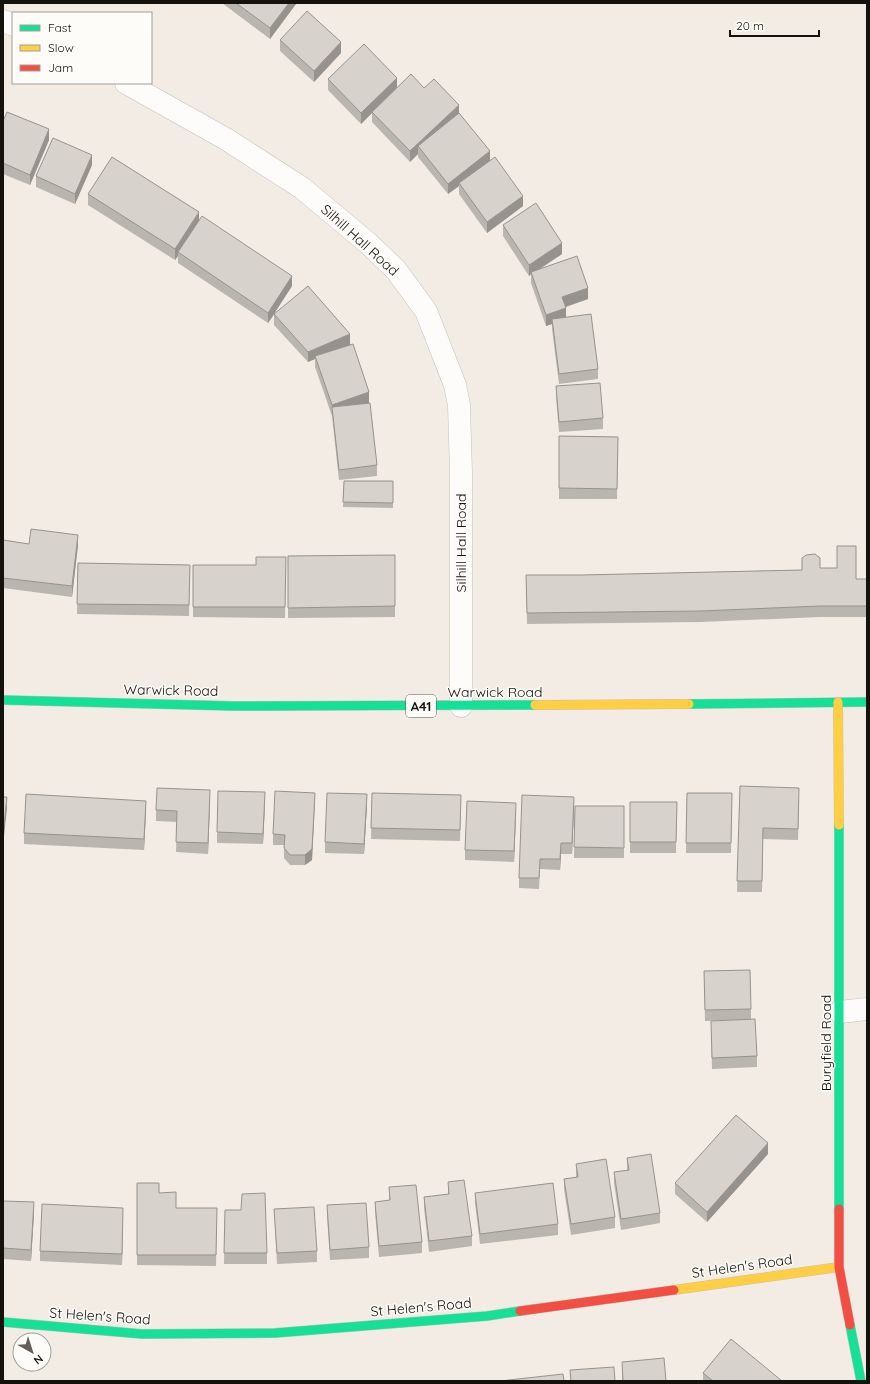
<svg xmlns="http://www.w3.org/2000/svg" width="870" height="1384" viewBox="0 0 870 1384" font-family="Quicksand,sans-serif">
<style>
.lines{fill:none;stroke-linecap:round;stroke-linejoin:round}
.street-casing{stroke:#c5c0ba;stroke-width:23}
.fast-casing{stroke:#c5c0ba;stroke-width:10}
.slow-casing{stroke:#c5c0ba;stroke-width:10}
.jam-casing{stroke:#c5c0ba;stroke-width:10}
.street{stroke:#fdfcfb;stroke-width:22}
.fast{stroke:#16e098;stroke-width:9}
.slow{stroke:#ffcf43;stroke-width:9}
.jam{stroke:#f24e42;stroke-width:9}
.wall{fill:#b9b5af}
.shaded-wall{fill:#96938e}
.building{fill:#d7d2cb;stroke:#96938e}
.labels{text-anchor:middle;stroke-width:3;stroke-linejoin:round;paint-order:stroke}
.shield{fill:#fefcf9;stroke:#5b5853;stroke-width:1}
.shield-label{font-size:13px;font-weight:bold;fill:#15110c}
.street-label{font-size:14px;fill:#15110c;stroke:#fefcf9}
</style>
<rect width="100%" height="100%" fill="#f3ece4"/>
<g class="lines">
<g class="street-casing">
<path id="street" d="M 3,21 L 13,25
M 126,83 L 226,139 L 302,188 L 369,244 L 396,270 L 426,311 L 455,385 L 459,405 L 461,473 L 461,706
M 840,1012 L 867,1009"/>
</g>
<g class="fast-casing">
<path id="fast" d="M 3,700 L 233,706 L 535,705
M 689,704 L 867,702
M 839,825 L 839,1209
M 3,1322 L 142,1334 L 275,1333 L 487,1316 L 520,1311
M 850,1325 L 861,1381"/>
</g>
<g class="slow-casing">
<path id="slow" d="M 838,702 L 839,825
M 535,705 L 689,704
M 674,1290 L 839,1267"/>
</g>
<g class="jam-casing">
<path id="jam" d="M 839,1209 L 839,1267 L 850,1325
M 520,1311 L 674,1290"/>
</g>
<use href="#street" class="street"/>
<use href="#fast" class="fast"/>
<use href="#slow" class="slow"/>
<use href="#jam" class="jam"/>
</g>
<path class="wall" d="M 222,3 L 296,3 L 296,4 L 270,39 Z
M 280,40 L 341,53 L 314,82 L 280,51 Z
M 328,79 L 397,88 L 424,88 L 459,113 L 490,160 L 523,206 L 487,233 L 459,194 L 459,186 L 448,194 L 418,157 L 418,154 L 410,162 L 372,122 L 372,113 L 361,124 L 328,90 Z
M 3,121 L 49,140 L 30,185 L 3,174 Z
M 92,165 L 75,204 L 36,187 L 36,176 Z
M 88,194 L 199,222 L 292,286 L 274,314 L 350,345 L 369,403 L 377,465 L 377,476 L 339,480 L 332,416 L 315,367 L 315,359 L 308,362 L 274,325 L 274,315 L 268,323 L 178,263 L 178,256 L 175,260 L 88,205 Z
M 503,225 L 562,254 L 538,270 L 588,299 L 566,307 L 566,317 L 598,369 L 598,379 L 559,384 L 552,329 L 552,324 L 546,326 L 531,283 L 531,274 L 529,276 L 503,236 Z
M 556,386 L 603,418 L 603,429 L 559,432 L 556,397 Z
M 559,436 L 618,437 L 617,499 L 559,499 Z
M 344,481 L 393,481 L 393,508 L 343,507 Z
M 3,540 L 29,544 L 78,545 L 72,597 L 3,588 Z
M 395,555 L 395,617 L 288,618 L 288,556 Z
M 286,557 L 285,618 L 193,617 L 193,565 L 256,565 Z
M 78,563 L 190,565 L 189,616 L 77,614 Z
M 820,568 L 856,579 L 867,579 L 867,617 L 820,617 L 701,622 L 527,624 L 526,575 L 582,575 L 802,570 Z
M 740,786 L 799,799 L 798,840 L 763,839 L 762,892 L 737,892 Z
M 372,793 L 461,795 L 460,841 L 371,839 Z
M 687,793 L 732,793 L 731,853 L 686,853 Z
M 210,801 L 208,854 L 176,852 L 177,822 L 156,821 L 156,810 Z
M 630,802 L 677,802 L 676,853 L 630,853 Z
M 265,803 L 263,844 L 217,843 L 217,832 Z
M 315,804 L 312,860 L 305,865 L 290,865 L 284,858 L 284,845 L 273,845 L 273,834 Z
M 367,805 L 364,854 L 325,853 L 325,842 Z
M 575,806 L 624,806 L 624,858 L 574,858 Z
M 574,808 L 572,854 L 561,854 L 560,870 L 540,869 L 539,889 L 519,888 L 519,878 Z
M 146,811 L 144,850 L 24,844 L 24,833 Z
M 516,814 L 514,862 L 465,860 L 465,850 Z
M 704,971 L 751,1009 L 751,1019 L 757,1056 L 757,1067 L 712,1069 L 711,1031 L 729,1020 L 705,1021 Z
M 768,1154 L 707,1222 L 675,1194 L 675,1183 Z
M 627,1158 L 660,1213 L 660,1223 L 621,1230 L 614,1183 L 614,1172 L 627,1170 Z
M 576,1164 L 615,1217 L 615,1228 L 571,1235 L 564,1189 L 564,1179 L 576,1177 Z
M 448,1182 L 472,1236 L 472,1246 L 429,1252 L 424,1208 L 424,1197 L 448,1194 Z
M 137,1183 L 159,1193 L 176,1208 L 217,1208 L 216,1266 L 137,1265 Z
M 389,1187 L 422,1242 L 422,1253 L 379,1257 L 375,1212 L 375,1202 L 389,1201 Z
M 475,1193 L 558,1224 L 558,1235 L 480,1244 L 475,1203 Z
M 3,1201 L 34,1213 L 31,1261 L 3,1259 Z
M 327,1205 L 369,1247 L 369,1258 L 330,1260 L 327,1216 Z
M 274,1209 L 317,1251 L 317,1262 L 277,1264 Z
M 225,1210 L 267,1253 L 267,1264 L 224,1264 Z
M 123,1218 L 122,1265 L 40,1261 L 40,1251 Z
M 622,1362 L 666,1381 L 622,1381 Z
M 703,1373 L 782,1381 L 703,1381 Z"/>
<path class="shaded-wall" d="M 289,3 L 296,3 L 296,4 L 270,39 L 270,28 Z
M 341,42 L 341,53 L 314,82 L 314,71 Z
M 397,78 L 397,88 L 361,124 L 361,113 Z
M 459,105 L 459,116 L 418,146 L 418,154 L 410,162 L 410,151 Z
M 49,129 L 49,140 L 30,185 L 30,175 Z
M 490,151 L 490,161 L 459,183 L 459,186 L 448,194 L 448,184 Z
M 92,155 L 92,165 L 75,204 L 75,194 Z
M 523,196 L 523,206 L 487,233 L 487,222 Z
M 199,212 L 199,223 L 178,252 L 178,256 L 175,260 L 175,249 Z
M 562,243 L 562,254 L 532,274 L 531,272 L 531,274 L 529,276 L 529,265 Z
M 292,276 L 292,286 L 268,323 L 268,313 Z
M 588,288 L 588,299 L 562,308 L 562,297 Z
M 566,308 L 566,319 L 552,319 L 552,324 L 546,326 L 546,315 Z
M 350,334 L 350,345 L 315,356 L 315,359 L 308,362 L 308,352 Z
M 369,392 L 369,403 L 333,415 L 332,405 Z
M 78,535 L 78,545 L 72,597 L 72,586 Z
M 210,790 L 210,801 L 208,854 L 208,843 Z
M 265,792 L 265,803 L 263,844 L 263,834 Z
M 315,793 L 312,860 L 305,865 L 305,855 Z
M 367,794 L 367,805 L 364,854 L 364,844 Z
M 7,797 L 7,808 L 3,846 L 3,835 Z
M 574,797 L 574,808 L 572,854 L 572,843 Z
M 146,801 L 146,811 L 144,850 L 144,839 Z
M 516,803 L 516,814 L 514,862 L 514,851 Z
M 561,843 L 561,854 L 560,870 L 560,859 Z
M 768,1143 L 768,1154 L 707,1222 L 707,1212 Z
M 34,1202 L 34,1213 L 31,1261 L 31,1250 Z
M 123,1208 L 123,1218 L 122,1265 L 122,1254 Z"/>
<path class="building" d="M 236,3 L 289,3 L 270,28 Z
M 307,11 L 341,42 L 314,71 L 280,40 Z
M 364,44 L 397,78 L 361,113 L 328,79 Z
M 411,74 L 424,88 L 434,79 L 459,105 L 410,151 L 372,112 Z
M 7,112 L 49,129 L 30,175 L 3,163 L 3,121 Z
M 459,113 L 490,151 L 448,184 L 418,146 Z
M 53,138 L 92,155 L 75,194 L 36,176 Z
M 112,157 L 199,212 L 175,249 L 88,194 Z
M 495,157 L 523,196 L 487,222 L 459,183 Z
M 536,203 L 562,243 L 529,265 L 503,225 Z
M 202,216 L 292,276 L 268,313 L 178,252 Z
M 577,256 L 588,288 L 562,297 L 566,308 L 546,315 L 531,272 Z
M 308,286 L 350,334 L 308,352 L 274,314 Z
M 591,314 L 598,369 L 559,374 L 552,319 Z
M 353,344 L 369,392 L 332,405 L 315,356 Z
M 600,383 L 603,418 L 559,422 L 556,386 Z
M 370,403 L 377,465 L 339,470 L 332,407 Z
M 559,436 L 618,437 L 617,489 L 559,488 Z
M 344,481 L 393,481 L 393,503 L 343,502 Z
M 31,529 L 78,535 L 72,586 L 3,578 L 3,540 L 29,544 Z
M 837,546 L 856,546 L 856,579 L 867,579 L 867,606 L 820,606 L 701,611 L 527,613 L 526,575 L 582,575 L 802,570 L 802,558 L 806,555 L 815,554 L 820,558 L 820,568 L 837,568 Z
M 395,555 L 395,606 L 288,608 L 288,556 Z
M 256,557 L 286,557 L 285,607 L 193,607 L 193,565 L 256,565 Z
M 78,563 L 190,565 L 189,605 L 77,604 Z
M 740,786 L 799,788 L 798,829 L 763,828 L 762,881 L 737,881 Z
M 157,788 L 210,790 L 208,843 L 176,842 L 177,811 L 156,810 Z
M 218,791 L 265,792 L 263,834 L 217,832 Z
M 275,791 L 315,793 L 312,849 L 305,855 L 290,855 L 284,848 L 285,835 L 273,834 Z
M 327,793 L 367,794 L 364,844 L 325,842 Z
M 372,793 L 461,795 L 460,830 L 371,828 Z
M 687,793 L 732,793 L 731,843 L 686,843 Z
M 26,794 L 146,801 L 144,839 L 24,833 Z
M 522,795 L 574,797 L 572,843 L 561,843 L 560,859 L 540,859 L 539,878 L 519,878 Z
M 3,797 L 7,797 L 3,835 Z
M 467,801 L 516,803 L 514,851 L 465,850 Z
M 630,802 L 677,802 L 676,842 L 630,842 Z
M 575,806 L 624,806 L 624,848 L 574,847 Z
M 750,970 L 751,1009 L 705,1010 L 704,971 Z
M 755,1019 L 757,1056 L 712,1058 L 711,1021 Z
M 736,1115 L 768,1143 L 707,1212 L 675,1183 Z
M 651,1154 L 660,1213 L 621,1219 L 614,1172 L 629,1170 L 627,1158 Z
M 606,1159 L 615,1217 L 571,1224 L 564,1179 L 578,1177 L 576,1164 Z
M 464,1180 L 472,1236 L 429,1241 L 424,1197 L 449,1194 L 448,1182 Z
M 137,1183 L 159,1183 L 159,1193 L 176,1192 L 176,1208 L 217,1208 L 216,1255 L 137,1255 Z
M 553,1183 L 558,1224 L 480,1234 L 475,1193 Z
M 416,1185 L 422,1242 L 379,1246 L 375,1202 L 390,1200 L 389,1187 Z
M 265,1193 L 267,1253 L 224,1253 L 225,1210 L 241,1210 L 242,1194 Z
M 3,1201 L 34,1202 L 31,1250 L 3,1248 Z
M 366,1203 L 369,1247 L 330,1250 L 327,1205 Z
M 42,1204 L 123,1208 L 122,1254 L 40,1251 Z
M 314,1207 L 317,1251 L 277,1253 L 274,1209 Z
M 731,1339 L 782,1381 L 713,1381 L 703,1373 Z
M 664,1358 L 666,1381 L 623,1381 L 622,1362 Z
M 614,1367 L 615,1381 L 571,1381 L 570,1370 Z
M 563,1374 L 564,1381 L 500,1381 Z"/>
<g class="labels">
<rect class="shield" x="406" y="695" width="30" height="22" rx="3"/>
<g class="shield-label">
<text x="421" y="711">A41</text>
</g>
<g class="street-label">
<text transform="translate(360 240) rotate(42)" y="5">Silhill Hall Road</text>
<text transform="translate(461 543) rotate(-90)" y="5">Silhill Hall Road</text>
<text transform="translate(171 690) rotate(1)" y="5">Warwick Road</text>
<text x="495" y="697">Warwick Road</text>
<text transform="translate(826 1043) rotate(-90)" y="5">Buryfield Road</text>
<text transform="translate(742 1266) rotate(-8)" y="5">St Helen's Road</text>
<text transform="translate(421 1307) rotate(-5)" y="5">St Helen's Road</text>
<text transform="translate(100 1316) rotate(4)" y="5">St Helen's Road</text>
</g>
</g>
<rect width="870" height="1384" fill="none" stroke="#15110c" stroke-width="8"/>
<rect x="12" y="12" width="140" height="72" fill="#fefcf9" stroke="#a19e9a"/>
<rect x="20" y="25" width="20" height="6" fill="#16e098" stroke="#a19e9a"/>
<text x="48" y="32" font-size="12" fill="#15110c">Fast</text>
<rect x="20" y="45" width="20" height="6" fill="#ffcf43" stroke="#a19e9a"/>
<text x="48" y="52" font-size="12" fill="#15110c">Slow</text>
<rect x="20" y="65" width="20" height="6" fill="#f24e42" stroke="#a19e9a"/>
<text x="48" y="72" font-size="12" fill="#15110c">Jam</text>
<g transform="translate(32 1352) rotate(141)"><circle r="19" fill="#fefcf9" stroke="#a19e9a"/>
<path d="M0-3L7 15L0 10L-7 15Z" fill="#635e58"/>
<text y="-6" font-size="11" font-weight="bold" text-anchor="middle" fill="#15110c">N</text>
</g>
<path d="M730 30v6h89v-6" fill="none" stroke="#15110c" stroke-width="2"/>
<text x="736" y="30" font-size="12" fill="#15110c" stroke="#fefcf9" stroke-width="3" paint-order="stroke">20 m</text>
</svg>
